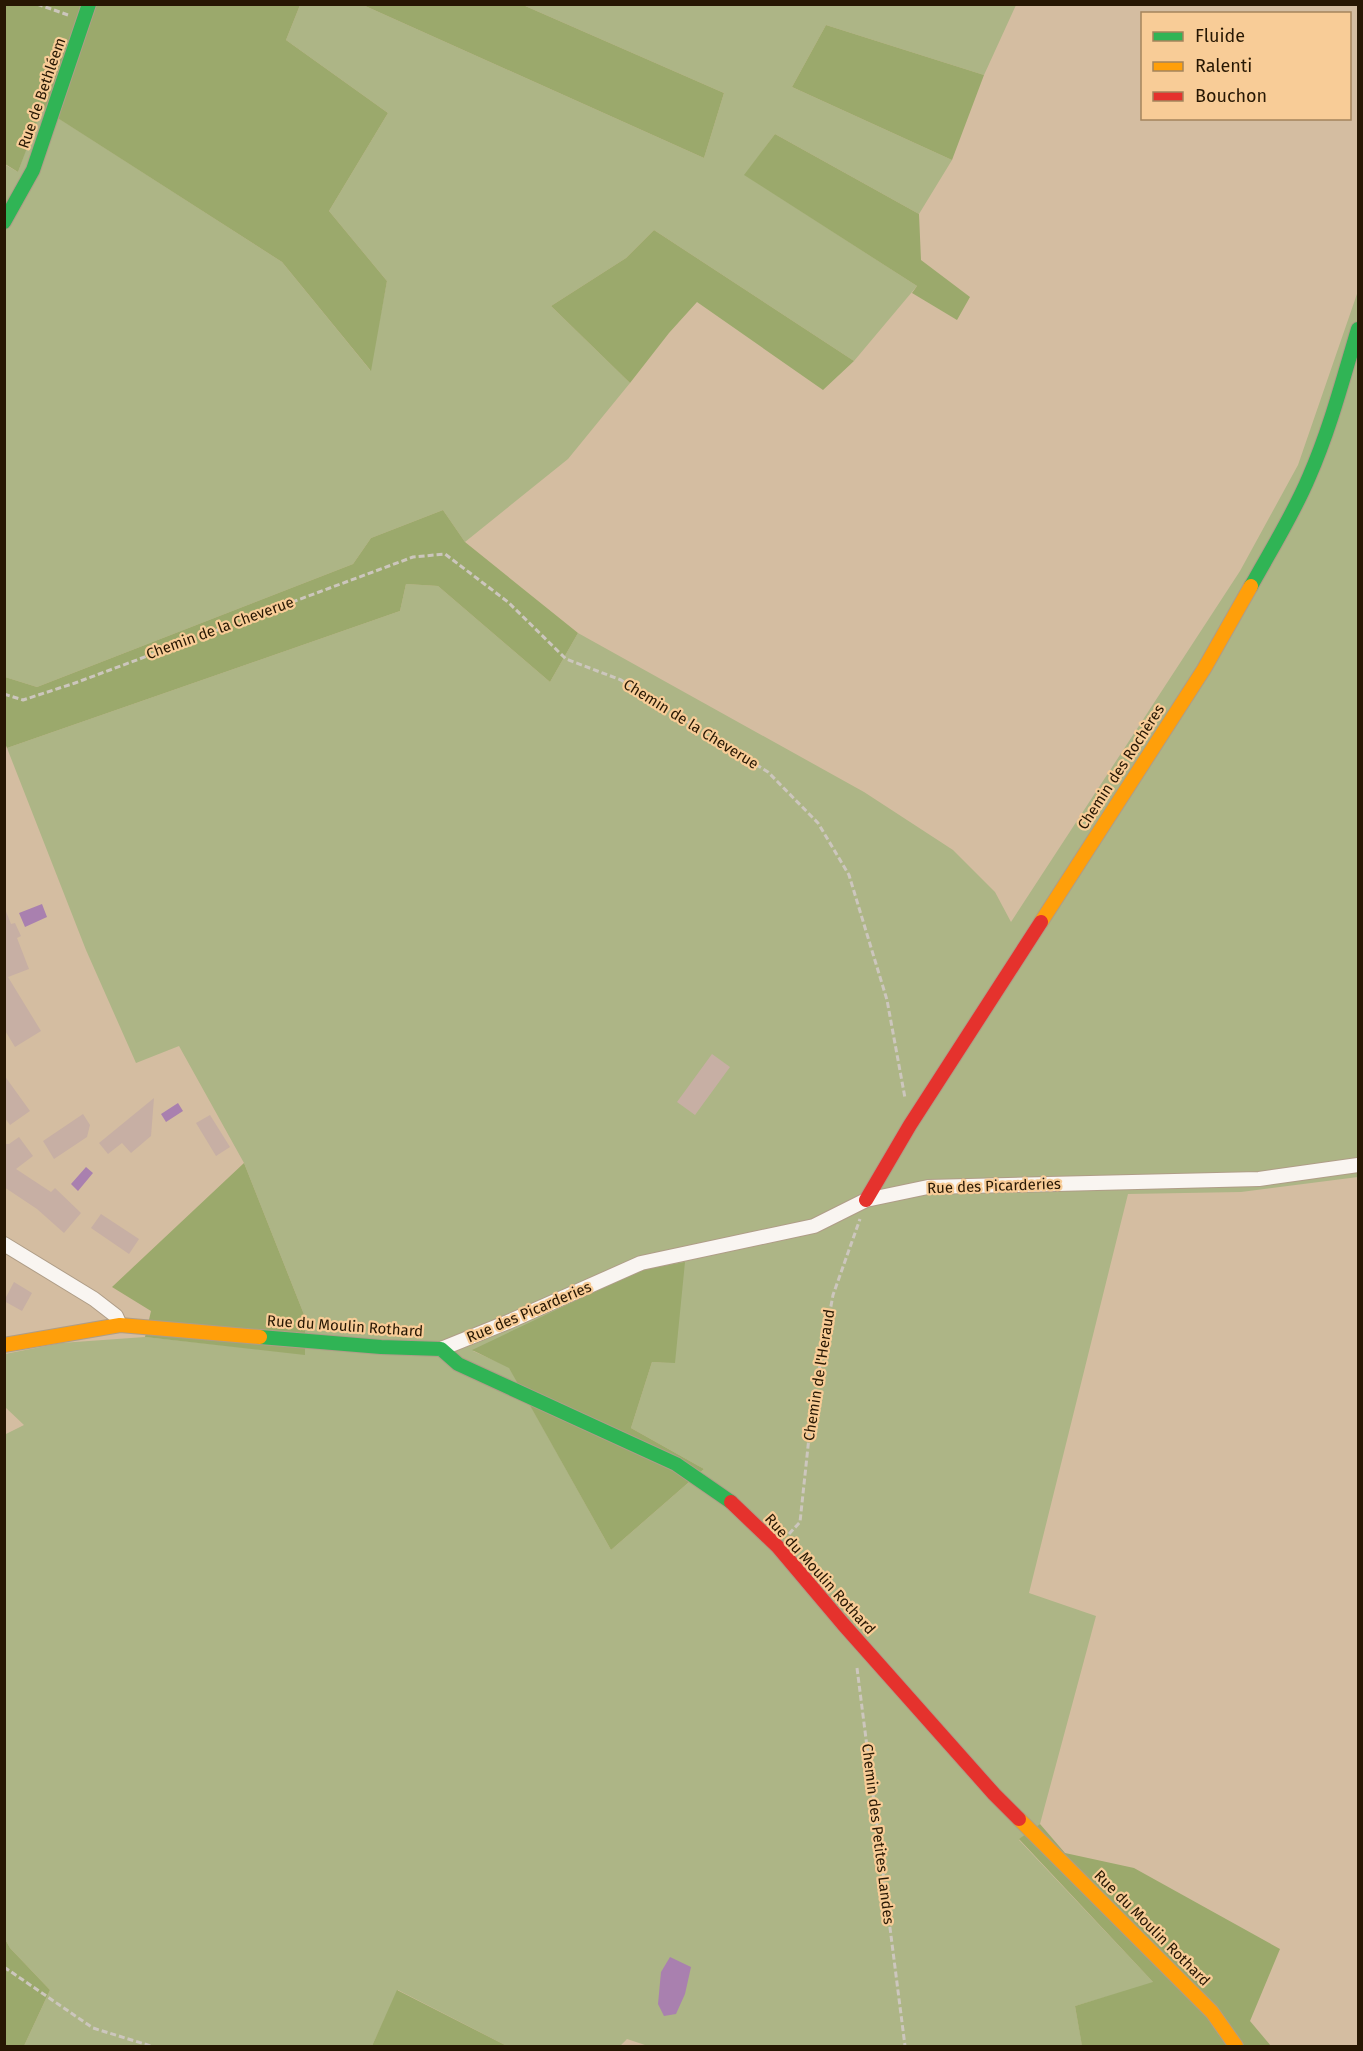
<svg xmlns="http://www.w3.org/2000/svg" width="1363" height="2051" viewBox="0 0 1363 2051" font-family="'Fira Sans',sans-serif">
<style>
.green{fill:#adb586;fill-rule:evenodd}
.forest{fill:#9ba96c}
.water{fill:#a980af}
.building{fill:#c7afa4}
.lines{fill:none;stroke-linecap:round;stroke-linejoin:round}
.street-casing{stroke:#af9d87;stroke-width:16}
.fast-casing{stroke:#af9d87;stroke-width:16}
.slow-casing{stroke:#af9d87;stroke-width:16}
.jam-casing{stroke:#af9d87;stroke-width:16}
.path{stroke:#ccc6bd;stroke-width:3;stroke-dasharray:6 3;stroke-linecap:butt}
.street{stroke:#f9f5f1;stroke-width:14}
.fast{stroke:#30b455;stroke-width:14}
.slow{stroke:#ff9f0a;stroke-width:14}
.jam{stroke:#e5322d;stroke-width:14}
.labels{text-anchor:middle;stroke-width:4.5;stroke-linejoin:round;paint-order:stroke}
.street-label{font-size:15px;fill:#271703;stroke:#f8cc97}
</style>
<rect width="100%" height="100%" fill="#d4bda1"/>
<path class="green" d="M 300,5 L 363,5 L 704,158 L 724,93 L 523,5 L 1016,5 L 984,75 L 826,25 L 792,87 L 952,160 L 919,214 L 775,134 L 745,175 L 917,286 L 854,361 L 654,230 L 626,258 L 551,306 L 630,383 L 568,459 L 465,542 L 443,510 L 371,538 L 353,564 L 37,687 L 5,677 L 4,164 L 18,172 L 41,107 L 282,262 L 370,370 L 387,281 L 329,211 L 388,113 L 286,40 Z
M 1358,291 L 1358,1177 L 1241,1192 L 1128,1194 L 1029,1593 L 1096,1616 L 1040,1824 L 1019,1840 L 1154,1983 L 1075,2006 L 1082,2045 L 1072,2046 L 648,2046 L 627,2039 L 620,2046 L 507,2046 L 398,1990 L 372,2046 L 24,2046 L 50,1990 L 10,1948 L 5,1939 L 4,1435 L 24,1425 L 5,1407 L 5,1354 L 61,1343 L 145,1337 L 304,1354 L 305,1317 L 244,1163 L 179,1046 L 136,1063 L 86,950 L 7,748 L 400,611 L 406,584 L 438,586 L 550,682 L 578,633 L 864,792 L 953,850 L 995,892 L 1011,922 L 1240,571 L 1298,465 ZM 473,1351 L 675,1363 L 652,1362 L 631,1428 L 704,1469 L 611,1550 L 509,1367 Z"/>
<path class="forest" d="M 4,5 L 300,5 L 286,40 L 388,113 L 329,211 L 387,281 L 371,371 L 282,262 L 42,108 L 18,172 L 5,164 Z
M 363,5 L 523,5 L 724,93 L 704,158 Z
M 826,25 L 984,75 L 952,160 L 792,87 Z
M 775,134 L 919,214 L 921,260 L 970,297 L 957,320 L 912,293 L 917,286 L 744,175 Z
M 654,230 L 854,361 L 823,390 L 697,302 L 669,333 L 630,383 L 551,306 L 626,258 Z
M 443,510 L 465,542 L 578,633 L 550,682 L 438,586 L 406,584 L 400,611 L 7,748 L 4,741 L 5,677 L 37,687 L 353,564 L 371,538 Z
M 244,1163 L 305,1317 L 305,1355 L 145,1337 L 151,1311 L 112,1287 Z
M 685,1262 L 675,1363 L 652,1362 L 631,1428 L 704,1469 L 611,1550 L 509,1368 L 472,1350 L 640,1270 Z
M 1040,1824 L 1065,1853 L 1134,1868 L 1280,1949 L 1250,2021 L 1271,2046 L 1082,2046 L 1075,2006 L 1153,1982 L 1019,1839 Z
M 5,1939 L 10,1948 L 50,1990 L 24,2046 L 5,2046 Z
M 397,1990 L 507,2046 L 372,2046 Z"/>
<path class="water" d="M 42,904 L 47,917 L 25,927 L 19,913 Z
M 178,1103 L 183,1111 L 166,1122 L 161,1114 Z
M 86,1167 L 93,1173 L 78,1191 L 71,1184 Z
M 670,1957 L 691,1967 L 685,1994 L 676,2014 L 664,2016 L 658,2004 L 661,1972 Z"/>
<path class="building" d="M 5,909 L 11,924 L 15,923 L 21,936 L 17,938 L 29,969 L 8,977 L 41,1031 L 15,1047 L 4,1029 Z
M 712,1054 L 730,1067 L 695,1115 L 677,1102 Z
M 4,1075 L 30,1111 L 10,1125 L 4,1117 Z
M 154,1098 L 151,1136 L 131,1153 L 122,1143 L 108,1154 L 99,1143 Z
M 83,1114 L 90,1125 L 87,1137 L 54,1159 L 43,1141 Z
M 210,1115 L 230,1147 L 216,1156 L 196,1123 Z
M 19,1137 L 33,1156 L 16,1169 L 51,1192 L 55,1188 L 81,1213 L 64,1233 L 37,1209 L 4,1187 L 4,1144 L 9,1144 Z
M 101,1214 L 139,1239 L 129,1254 L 91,1228 Z
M 14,1282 L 32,1293 L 22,1311 L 4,1301 Z"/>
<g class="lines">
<g class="street-casing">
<path id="street" d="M 4,1244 L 94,1299 L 116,1316 L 120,1325
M 441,1349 L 508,1322 L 641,1263 L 814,1226 L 866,1200 L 928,1187 L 1259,1179 L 1358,1165"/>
</g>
<g class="fast-casing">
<path id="fast" d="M 4,222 L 33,170 L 89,4
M 1251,586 C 1271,550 1293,515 1309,477 C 1330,429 1343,379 1358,329
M 260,1337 L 381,1347 L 441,1349 L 458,1364 L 676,1464 L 731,1502"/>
</g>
<g class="slow-casing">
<path id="slow" d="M 1041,922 L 1204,669 L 1251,586
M 4,1345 L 120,1325 L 260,1337
M 1019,1819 L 1212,2012 L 1236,2046"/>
</g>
<g class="jam-casing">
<path id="jam" d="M 866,1200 L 910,1125 L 1041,922
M 731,1502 L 778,1547 L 843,1624 L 994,1794 L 1019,1819"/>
</g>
<path class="path" d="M 37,4 L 68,15
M 4,694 L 23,700 L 75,683 L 413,557 L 445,554 L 508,602 L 566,659 L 621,680 L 768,772 L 818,823 L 849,875 L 887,1000 L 905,1098
M 789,1534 L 800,1522 L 812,1409 L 833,1295 L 860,1219
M 857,1668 L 905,2046
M 4,1967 L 93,2028 L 151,2046"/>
<use href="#street" class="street"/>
<use href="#fast" class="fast"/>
<use href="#slow" class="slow"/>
<use href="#jam" class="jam"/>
</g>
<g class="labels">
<g class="street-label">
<text transform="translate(42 93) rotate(-71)" y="5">Rue de Bethléem</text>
<text transform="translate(220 628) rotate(-20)" y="5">Chemin de la Cheverue</text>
<text transform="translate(691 724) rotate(32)" y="5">Chemin de la Cheverue</text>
<text transform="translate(1121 767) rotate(-57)" y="5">Chemin des Rochères</text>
<text transform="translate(994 1186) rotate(-2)" y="5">Rue des Picarderies</text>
<text transform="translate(529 1312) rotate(-23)" y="5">Rue des Picarderies</text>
<text transform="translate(345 1326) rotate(4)" y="5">Rue du Moulin Rothard</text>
<text transform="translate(819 1375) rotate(-81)" y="5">Chemin de l'Heraud</text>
<text transform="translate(820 1574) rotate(48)" y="5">Rue du Moulin Rothard</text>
<text transform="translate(878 1834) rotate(83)" y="5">Chemin des Petites Landes</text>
<text transform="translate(1152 1928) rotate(45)" y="5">Rue du Moulin Rothard</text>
</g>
</g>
<rect width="1363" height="2051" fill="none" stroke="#271703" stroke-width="12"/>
<rect x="1141" y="12" width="210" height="108" fill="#f8cc97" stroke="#a4845c" stroke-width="1.5"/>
<rect x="1153" y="32" width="30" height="9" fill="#30b455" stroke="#a4845c" stroke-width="1.5"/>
<text x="1195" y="42" font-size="18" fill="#271703">Fluide</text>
<rect x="1153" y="62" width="30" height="9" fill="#ff9f0a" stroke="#a4845c" stroke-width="1.5"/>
<text x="1195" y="72" font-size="18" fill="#271703">Ralenti</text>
<rect x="1153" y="92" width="30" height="9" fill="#e5322d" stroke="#a4845c" stroke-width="1.5"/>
<text x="1195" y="102" font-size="18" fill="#271703">Bouchon</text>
</svg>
